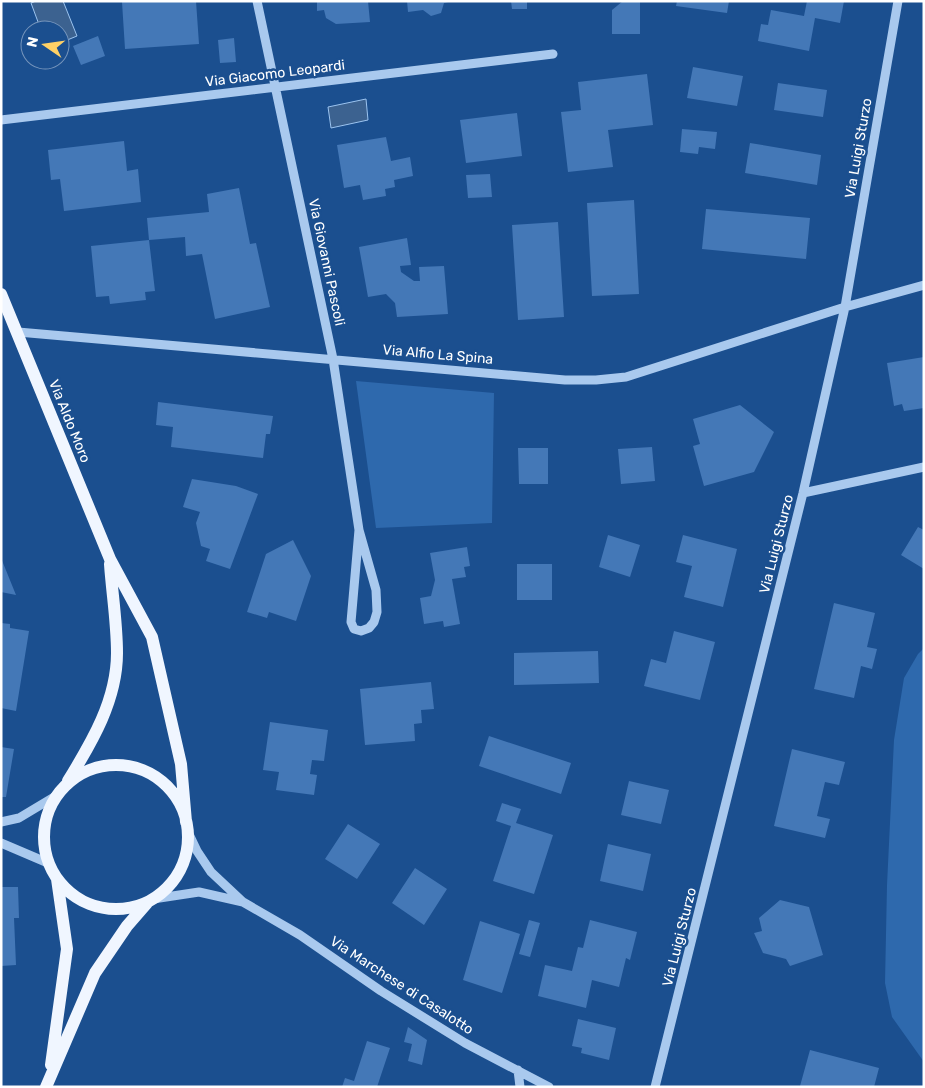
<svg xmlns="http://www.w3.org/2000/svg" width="925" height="1088" viewBox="0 0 925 1088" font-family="Rubik,sans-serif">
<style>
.green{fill:#2e69ad}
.water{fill:#3c6290;stroke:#9cc4f0}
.building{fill:#4478b7}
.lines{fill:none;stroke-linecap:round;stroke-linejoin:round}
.minor{stroke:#a9c9ee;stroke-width:9}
.major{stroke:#f0f6ff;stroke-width:12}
.labels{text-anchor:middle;stroke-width:5;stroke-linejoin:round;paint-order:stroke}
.street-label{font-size:14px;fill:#fff;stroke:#1b4f8f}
</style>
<rect width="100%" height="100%" fill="#1b4f8f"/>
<path class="green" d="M 356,381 L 494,393 L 492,523 L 376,528 Z
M 924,648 L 924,1062 L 892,1017 L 885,983 L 887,885 L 894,740 L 904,678 L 918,654 Z"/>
<path class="water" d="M 36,1 L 63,1 L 77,36 L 60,43 L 60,30 L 41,30 L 31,3 Z
M 366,99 L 368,120 L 331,128 L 328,107 Z"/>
<path class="building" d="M 126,1 L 196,1 L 199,44 L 125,49 L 122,2 Z
M 317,1 L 368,1 L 370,22 L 336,24 L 326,18 L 324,10 L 317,11 Z
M 407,1 L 448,1 L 448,2 L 444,3 L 441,13 L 431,16 L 423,10 L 408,12 Z
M 511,1 L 527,1 L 527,9 L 512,9 Z
M 623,1 L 640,1 L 640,34 L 612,34 L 612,10 Z
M 677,1 L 729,1 L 727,13 L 676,6 Z
M 807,1 L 844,1 L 840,23 L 815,18 L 809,51 L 758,41 L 761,24 L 768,25 L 771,10 L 804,16 Z
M 98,36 L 105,56 L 81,65 L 73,46 Z
M 234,38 L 236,62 L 220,63 L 218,40 Z
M 693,67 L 743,76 L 737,106 L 687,98 Z
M 647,74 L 653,125 L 608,130 L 613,167 L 568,172 L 561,112 L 581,110 L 578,82 Z
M 778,83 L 827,90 L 823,117 L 774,110 Z
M 517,113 L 522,156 L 466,163 L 460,120 Z
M 682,129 L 717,132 L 715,149 L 699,147 L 698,154 L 680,152 Z
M 386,137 L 391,161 L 410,157 L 413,176 L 394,180 L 395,187 L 385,189 L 386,196 L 363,200 L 360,185 L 344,188 L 337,145 Z
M 124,141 L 127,171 L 138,169 L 141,202 L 64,211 L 60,179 L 51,180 L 48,150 Z
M 750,143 L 821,155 L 817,185 L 745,173 Z
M 490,174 L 492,197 L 468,198 L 466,175 Z
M 239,188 L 250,244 L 256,243 L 270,307 L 215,319 L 202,254 L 186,256 L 185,237 L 149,240 L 147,218 L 209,212 L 207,194 Z
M 634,200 L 639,294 L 592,296 L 587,203 Z
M 706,209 L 810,218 L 806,259 L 702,249 Z
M 558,222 L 564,317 L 518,320 L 512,225 Z
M 407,238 L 411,265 L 400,266 L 401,272 L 414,281 L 420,281 L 419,267 L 444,266 L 448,314 L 397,317 L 395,303 L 386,294 L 368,297 L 359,247 Z
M 149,240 L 155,291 L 145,292 L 146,300 L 110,304 L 109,296 L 96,297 L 91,246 Z
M 924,357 L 924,408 L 904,411 L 902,404 L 894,406 L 887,363 Z
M 158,402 L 273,416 L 270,434 L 266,434 L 263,458 L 171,447 L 173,427 L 156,425 Z
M 740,405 L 774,432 L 754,472 L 704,486 L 693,446 L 700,444 L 693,419 Z
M 652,447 L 655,481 L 621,484 L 618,449 Z
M 518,448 L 548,448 L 548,484 L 519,484 Z
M 192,479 L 236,486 L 258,494 L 230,569 L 206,561 L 210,549 L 201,546 L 196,523 L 200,512 L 183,507 Z
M 918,527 L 924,530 L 924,569 L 901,555 Z
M 608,535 L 640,545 L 630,577 L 599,567 Z
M 683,535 L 737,549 L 723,607 L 684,597 L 692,566 L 676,562 Z
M 293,540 L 311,576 L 296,621 L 269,612 L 267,618 L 247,612 L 266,554 Z
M 467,547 L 470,566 L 464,567 L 466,577 L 452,579 L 460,624 L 444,627 L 443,621 L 424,624 L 420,598 L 431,596 L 435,580 L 430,553 Z
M 1,558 L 16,595 L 1,592 Z
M 517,564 L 552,564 L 552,600 L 517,600 Z
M 834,603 L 875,613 L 867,647 L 877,649 L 872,669 L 861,666 L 854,698 L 814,689 Z
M 1,623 L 10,624 L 10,628 L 29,631 L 16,711 L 1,708 Z
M 674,631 L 715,642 L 700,700 L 644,686 L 651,659 L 666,663 Z
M 598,651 L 599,683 L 514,685 L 514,653 Z
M 431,682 L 434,709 L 421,710 L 422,723 L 414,724 L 415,741 L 365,745 L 360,689 Z
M 270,722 L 328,730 L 324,761 L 312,760 L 310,774 L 317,775 L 314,795 L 276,790 L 279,772 L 263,770 Z
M 489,736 L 571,763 L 561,794 L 479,766 Z
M 1,747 L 14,749 L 6,797 L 1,797 Z
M 792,749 L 845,762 L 839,785 L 825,782 L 817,816 L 830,819 L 825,838 L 774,826 Z
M 629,781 L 669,790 L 661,824 L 621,815 Z
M 502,803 L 521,809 L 516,823 L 553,835 L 534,894 L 493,881 L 511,826 L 496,821 Z
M 348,824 L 380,844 L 357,879 L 325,859 Z
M 608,844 L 651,854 L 643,891 L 600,881 Z
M 415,868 L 447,889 L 424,925 L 392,903 Z
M 1,887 L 18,887 L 19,918 L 14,918 L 16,965 L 1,966 Z
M 780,900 L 809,907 L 823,955 L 790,966 L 786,959 L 763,953 L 754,933 L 762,931 L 759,918 Z
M 529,920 L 540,923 L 530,957 L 519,954 Z
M 590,920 L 637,932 L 630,960 L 626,958 L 619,987 L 592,980 L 586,1008 L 538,996 L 545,965 L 572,971 L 578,947 L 583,948 Z
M 480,921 L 520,934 L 502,993 L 463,980 Z
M 578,1019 L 616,1028 L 609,1060 L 581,1053 L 582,1048 L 572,1046 Z
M 408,1027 L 427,1040 L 422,1065 L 408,1061 L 412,1044 L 404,1042 Z
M 367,1041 L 390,1048 L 377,1087 L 342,1087 L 345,1078 L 354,1081 Z
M 810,1050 L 879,1068 L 874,1087 L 800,1086 Z"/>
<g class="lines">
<path class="minor" d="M 257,1 L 333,359 L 359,530 L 376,590 L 377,612 L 374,622 L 369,628 L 361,631 L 354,629 L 351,622 L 359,530
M 1,120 L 553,54
M 18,332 L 565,380 L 596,380 L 626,377 L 845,307 L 924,285
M 803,493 L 924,467
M 1,822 L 19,818 L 59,794
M 187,830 L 197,851 L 211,872 L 243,902 L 300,935 L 381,991 L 465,1043 L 549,1087
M 1,843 L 48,863
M 153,899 L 199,892 L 243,902
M 518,1070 L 520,1087
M 655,1087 L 803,493 L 845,307 L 898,1"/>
<path class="major" d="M 1,294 L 110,559 L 152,637 L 181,764 L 186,822
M44 837a72 72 0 1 1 144 0a72 72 0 1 1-144 0Z
M 68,781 C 92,742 117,700 117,653 C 117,623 112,593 110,564
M 51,1065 L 67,949 L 57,879
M 46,1087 L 95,973 L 127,926 L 147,903"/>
</g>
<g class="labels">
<g class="street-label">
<text transform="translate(275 73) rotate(-7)" y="5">Via Giacomo Leopardi</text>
<text transform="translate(858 148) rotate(-80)" y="5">Via Luigi Sturzo</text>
<text transform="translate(327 262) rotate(78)" y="5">Via Giovanni Pascoli</text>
<text transform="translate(438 354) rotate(5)" y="5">Via Alfio La Spina</text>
<text transform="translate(70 421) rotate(68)" y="5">Via Aldo Moro</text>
<text transform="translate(776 544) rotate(-76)" y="5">Via Luigi Sturzo</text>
<text transform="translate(679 937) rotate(-76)" y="5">Via Luigi Sturzo</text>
<text transform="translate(402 985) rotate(33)" y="5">Via Marchese di Casalotto</text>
</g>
</g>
<rect width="925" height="1088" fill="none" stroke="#ffffff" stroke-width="5"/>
<g transform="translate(45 45) rotate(283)"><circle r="24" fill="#1b4f8f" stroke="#7695bc"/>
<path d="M0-4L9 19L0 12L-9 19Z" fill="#ffd166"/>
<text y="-8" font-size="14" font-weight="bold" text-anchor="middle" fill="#ffffff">N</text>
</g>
</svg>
